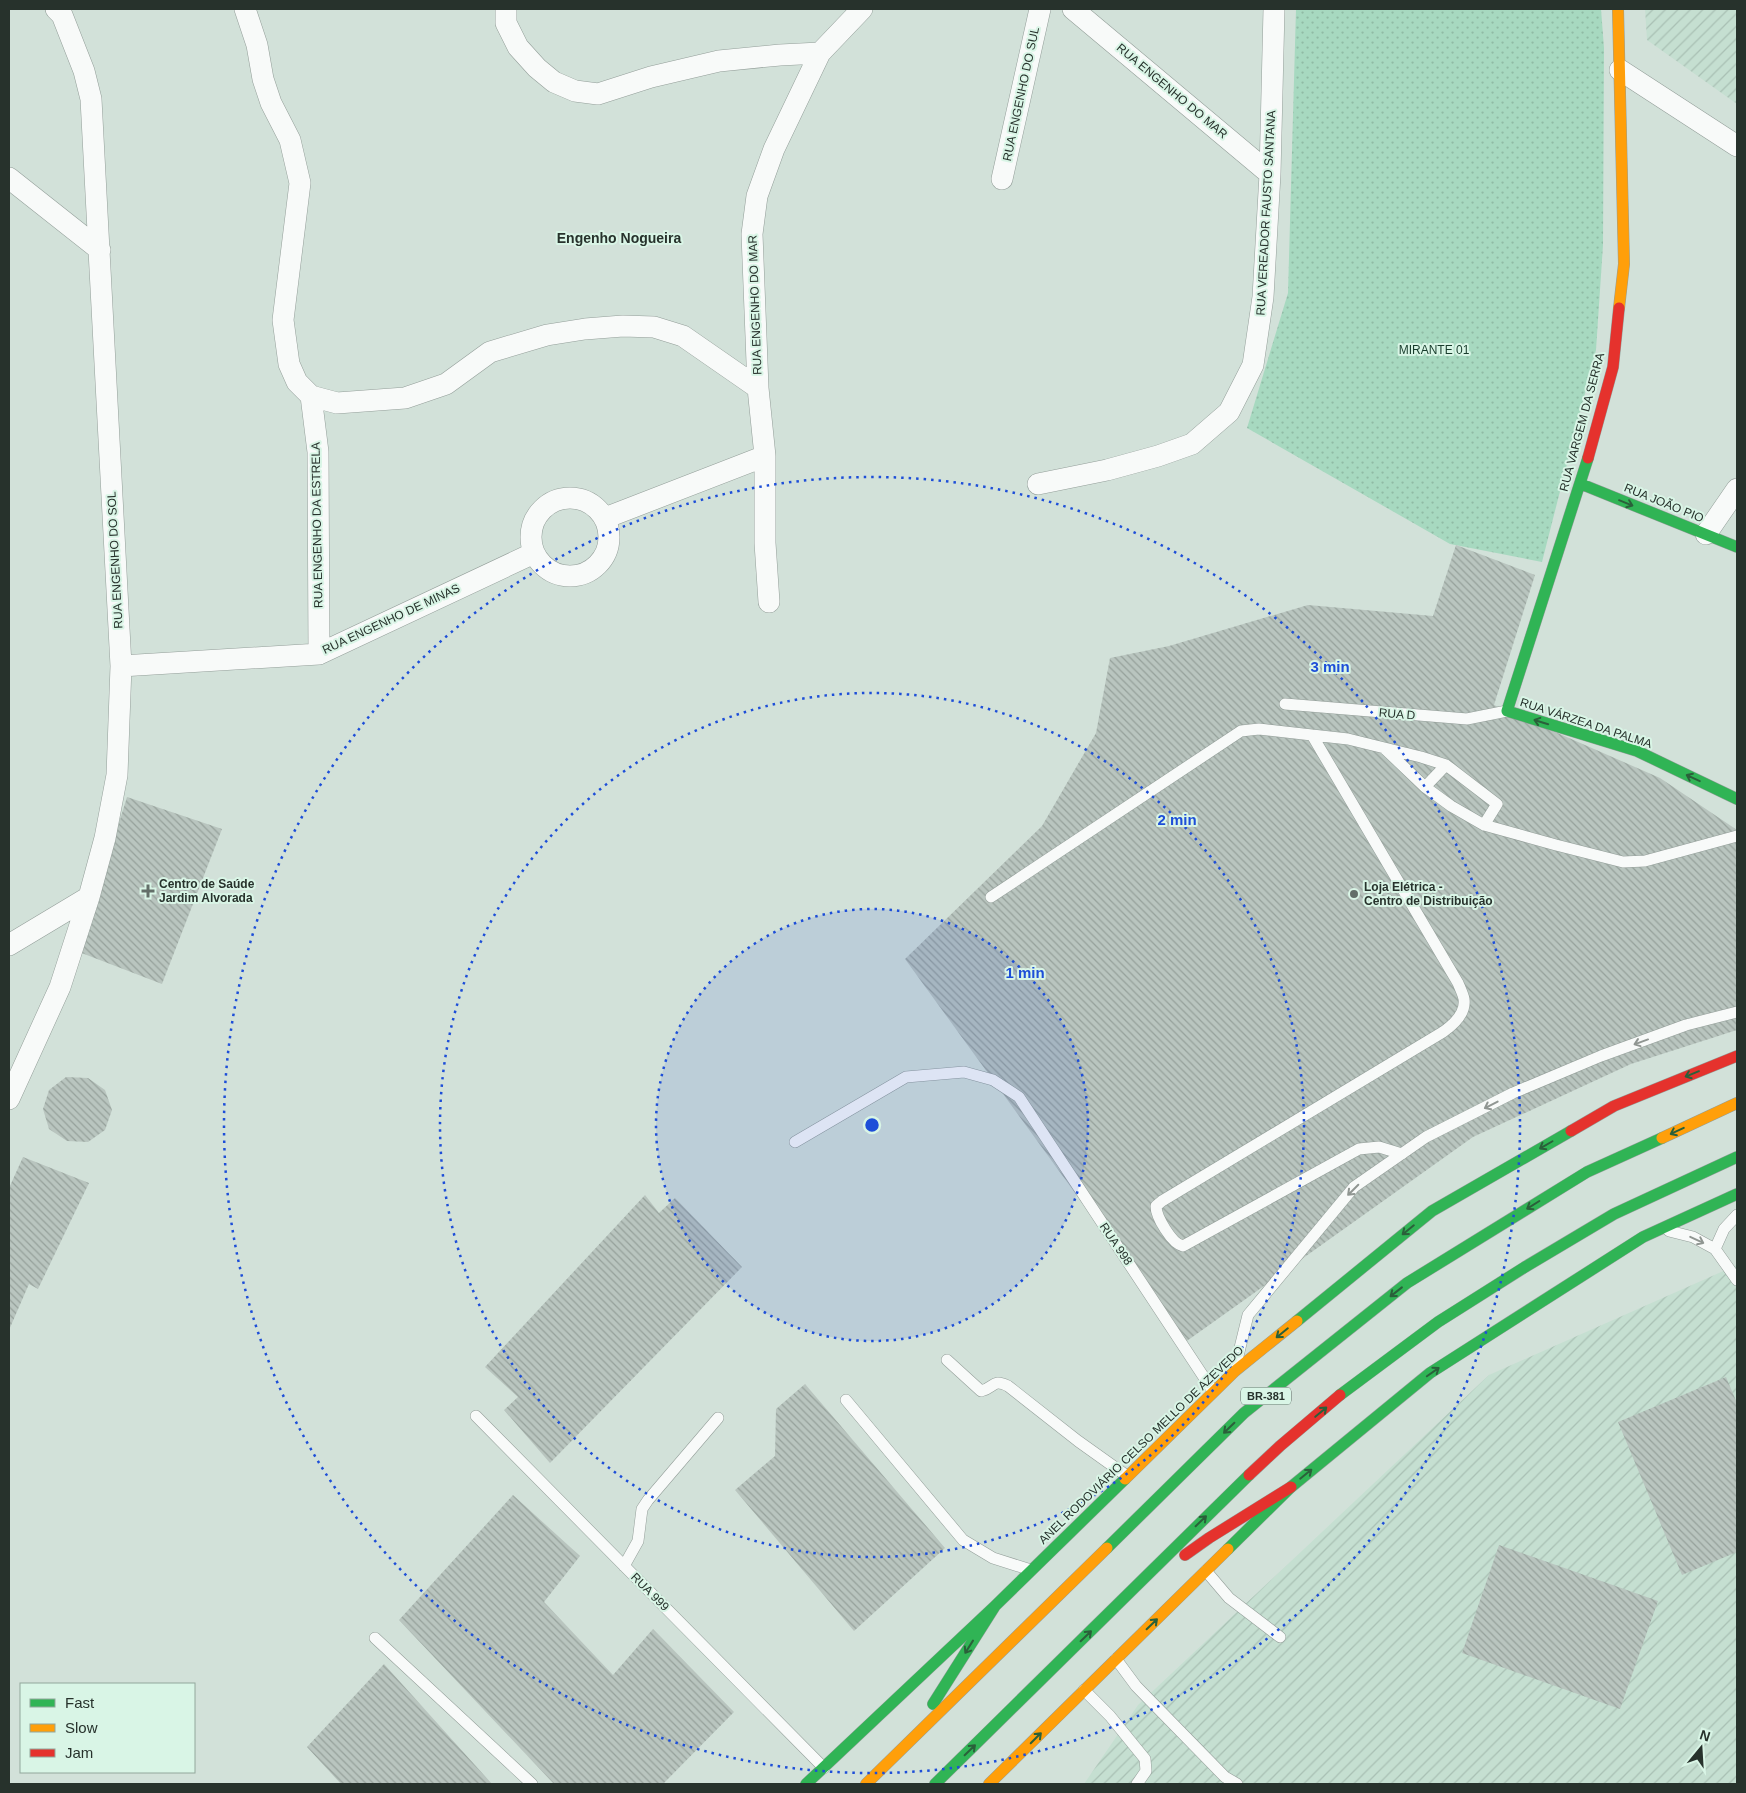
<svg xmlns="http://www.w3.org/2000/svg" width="1746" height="1793" viewBox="0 0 1746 1793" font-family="Arial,sans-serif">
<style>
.industrial{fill:url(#industrial-furrows)}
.park{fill:url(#park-dots)}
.building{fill:url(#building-back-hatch)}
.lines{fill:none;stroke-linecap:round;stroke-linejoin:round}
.lane-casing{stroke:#939e99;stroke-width:12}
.street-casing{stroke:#939e99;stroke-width:22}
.fast-casing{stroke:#939e99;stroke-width:12}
.slow-casing{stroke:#939e99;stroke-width:12}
.jam-casing{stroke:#939e99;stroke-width:12}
.lane{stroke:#f8faf9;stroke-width:11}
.street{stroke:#f8faf9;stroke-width:21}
.fast{stroke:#30b455;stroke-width:11}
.slow{stroke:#ff9f0a;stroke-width:11}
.jam{stroke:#e5322d;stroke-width:11}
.oneway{stroke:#2a603a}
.oneway2{stroke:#909692}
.ring{fill:none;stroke:#1d4ed8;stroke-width:2.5;stroke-dasharray:2.5 5}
.poi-dot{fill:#636f69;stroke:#d9f5e6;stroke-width:2}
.labels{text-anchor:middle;stroke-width:4;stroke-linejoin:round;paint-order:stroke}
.shield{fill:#d9f5e6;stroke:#5c6c64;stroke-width:1}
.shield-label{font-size:11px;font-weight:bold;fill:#27322c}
.street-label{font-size:12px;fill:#27322c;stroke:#d9f5e6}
.park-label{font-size:12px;fill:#183c2c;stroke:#d9f5e6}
.poi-label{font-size:12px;font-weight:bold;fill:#27322c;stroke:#d9f5e6;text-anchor:start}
.neighbourhood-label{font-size:14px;font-weight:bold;fill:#27322c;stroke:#d9f5e6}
.centre{fill:#1d4ed8;stroke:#d9f5e6;stroke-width:2.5}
.ring-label{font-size:15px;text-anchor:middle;font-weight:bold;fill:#1d4ed8;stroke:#d9f5e6;stroke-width:4;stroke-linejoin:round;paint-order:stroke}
</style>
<defs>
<pattern id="industrial-furrows" width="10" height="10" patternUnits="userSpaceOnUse" patternTransform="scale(1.25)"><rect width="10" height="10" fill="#c5dfd1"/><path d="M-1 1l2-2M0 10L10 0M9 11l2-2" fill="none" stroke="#a9c0b4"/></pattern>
<pattern id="park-dots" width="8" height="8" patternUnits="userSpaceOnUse" patternTransform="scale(1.25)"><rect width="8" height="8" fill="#a7d9c0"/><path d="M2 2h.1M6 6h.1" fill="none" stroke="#90bba5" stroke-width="1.8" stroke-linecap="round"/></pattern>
<pattern id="building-back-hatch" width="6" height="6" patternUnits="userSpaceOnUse" patternTransform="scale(1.25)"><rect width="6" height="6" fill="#b9c5bf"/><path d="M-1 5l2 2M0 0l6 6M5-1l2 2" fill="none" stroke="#96a19b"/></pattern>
</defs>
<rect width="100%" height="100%" fill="#d2e1d9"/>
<path class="industrial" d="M 1645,9 L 1737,9 L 1737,104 L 1647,40 Z
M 1737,1265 L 1737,1784 L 1084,1784 L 1138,1705 L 1489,1375 Z"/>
<path class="park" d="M 1296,9 L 1601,9 L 1604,48 L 1603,245 L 1596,350 L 1542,562 L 1450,544 L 1247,428 L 1288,293 Z"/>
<path class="building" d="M 1456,545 L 1535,575 L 1494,705 L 1660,778 L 1737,830 L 1737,1030 L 1631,1064 L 1473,1137 L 1184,1343 L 905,959 L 1042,826 L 1096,733 L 1110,658 L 1169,646 L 1308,605 L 1433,616 Z
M 127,797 L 222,829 L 162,984 L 79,952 Z
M 66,1077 L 88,1078 L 105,1090 L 112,1110 L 105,1130 L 88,1142 L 67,1141 L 49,1129 L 43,1109 L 49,1090 Z
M 23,1157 L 89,1183 L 38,1289 L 29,1284 L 9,1330 L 9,1188 Z
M 645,1195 L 659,1213 L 675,1198 L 742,1267 L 550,1463 L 504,1410 L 518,1397 L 485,1367 Z
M 1726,1377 L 1737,1403 L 1737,1552 L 1682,1575 L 1618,1422 Z
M 805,1384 L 945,1548 L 854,1631 L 735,1490 L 775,1456 L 776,1409 Z
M 513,1495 L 580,1556 L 544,1602 L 613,1675 L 653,1629 L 734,1712 L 663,1784 L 554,1784 L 399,1620 Z
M 1499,1545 L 1658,1601 L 1620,1709 L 1462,1653 Z
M 384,1664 L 492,1784 L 341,1784 L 307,1747 Z"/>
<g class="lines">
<g class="lane-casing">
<path id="lane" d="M 1285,704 L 1467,719 L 1507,711
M 1384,748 L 1425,787 L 1451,806 L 1484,825 L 1556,845 L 1623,862 L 1645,861 L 1737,836
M 1425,787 L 1446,765
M 991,897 L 1241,731 L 1259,729 L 1312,735
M 795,1142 L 906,1077 L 964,1072 L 993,1080 L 1019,1097 L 1213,1391
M 1402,1154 L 1379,1147 L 1359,1149 L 1183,1246 C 1172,1244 1156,1217 1156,1206 L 1162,1201 L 1443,1032 C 1453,1025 1466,1013 1464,999 C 1463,994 1460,988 1458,983 L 1312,735 L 1348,739 L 1421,757 L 1446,765 L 1497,804 L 1484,825
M 1669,1231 L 1693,1237 L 1715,1249 L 1737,1280
M 1715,1249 L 1724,1229 L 1737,1215
M 947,1360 L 981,1391 C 995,1388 992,1378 1008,1386 L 1078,1441 L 1127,1476
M 1236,1364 L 1248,1315 L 1354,1187 L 1426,1137 L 1513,1093 L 1601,1056 L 1686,1025 L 1737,1012
M 846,1400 L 963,1540 L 993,1558 L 1031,1570
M 476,1416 L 824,1768
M 624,1566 L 638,1541 L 642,1509 L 648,1500 L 718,1418
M 1206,1571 L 1229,1598 L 1280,1637
M 375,1638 L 532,1784
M 1116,1659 L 1136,1686 L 1225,1777 L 1237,1784
M 1084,1690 L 1110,1716 L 1145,1759 L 1146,1771 L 1137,1784"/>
</g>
<g class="street-casing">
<path id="street" d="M 245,9 L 257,45 L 263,79 L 271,103 L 290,140 L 300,183 L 283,320 L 289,364 L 297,382 L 311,396
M 506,9 L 506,23 L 518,47 L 537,68 L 554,82 L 575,91 L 598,94 L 651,77 L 719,61 L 780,55 L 820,53
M 1073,9 L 1270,174
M 1620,70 L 1737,146
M 9,178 L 100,250
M 1002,179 L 1040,9
M 311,396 L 337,403 L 405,398 L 446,384 L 490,352 L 547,335 L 585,329 L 623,326 L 654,327 L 683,336 L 758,388
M 311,396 L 318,452 L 319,654
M 1038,484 L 1107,470 L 1158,456 L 1192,444 L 1229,412 L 1253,365 L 1263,297 L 1270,174 L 1274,9
M531 537a39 39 0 1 1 78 0a39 39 0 1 1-78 0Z
M 605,518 L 765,456
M 1706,534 L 1737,489
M 769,602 L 765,543 L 765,456 L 758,388 L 752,234 L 757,196 L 774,149 L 820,53 L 862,9
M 121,666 L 319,654 L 534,553
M 9,945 L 89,897
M 9,1099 L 60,987 L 89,897 L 105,838 L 117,775 L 121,666 L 91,99 L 84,71 L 62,15 L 56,9"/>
</g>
<g class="fast-casing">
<path id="fast" d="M 1588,458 L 1507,711 L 1637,751 L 1737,799
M 1581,484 L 1737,547
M 1297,1321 L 1432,1211 L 1571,1131
M 1340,1395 L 1438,1322 L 1525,1267 L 1614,1214 L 1737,1157
M 1107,1548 L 1244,1413 L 1407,1283 L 1587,1172 L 1662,1138
M 1228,1549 L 1291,1487 L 1430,1373 L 1643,1237 L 1737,1194
M 933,1704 L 995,1606
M 806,1784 L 995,1606 L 1125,1479
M 935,1784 L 1249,1475"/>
</g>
<g class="slow-casing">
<path id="slow" d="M 1618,9 L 1624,264 L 1619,308
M 1662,1138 L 1737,1103
M 1125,1479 L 1235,1371 L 1297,1321
M 866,1784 L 1107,1548
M 989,1784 L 1228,1549"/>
</g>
<g class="jam-casing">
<path id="jam" d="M 1588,458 L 1613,367 L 1619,308
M 1571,1131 L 1614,1106 L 1737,1056
M 1249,1475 L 1280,1446 L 1340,1395
M 1185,1555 L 1209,1538 L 1291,1487"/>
</g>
<use href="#lane" class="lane"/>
<use href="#street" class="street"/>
<use href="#fast" class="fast"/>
<use href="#slow" class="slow"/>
<use href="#jam" class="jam"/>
</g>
<defs><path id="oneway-shaft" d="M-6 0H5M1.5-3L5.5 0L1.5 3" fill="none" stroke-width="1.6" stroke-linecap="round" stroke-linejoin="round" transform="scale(1.25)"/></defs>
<g class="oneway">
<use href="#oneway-shaft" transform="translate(1626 503) rotate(22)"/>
<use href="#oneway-shaft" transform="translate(1541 722) rotate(-163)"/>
<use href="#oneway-shaft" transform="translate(1693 778) rotate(-155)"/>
<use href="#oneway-shaft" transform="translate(1692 1074) rotate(158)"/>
<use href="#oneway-shaft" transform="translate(1677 1131) rotate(155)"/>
<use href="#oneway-shaft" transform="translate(1546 1145) rotate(150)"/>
<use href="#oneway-shaft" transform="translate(1533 1205) rotate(148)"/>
<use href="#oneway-shaft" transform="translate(1408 1230) rotate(141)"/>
<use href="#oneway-shaft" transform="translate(1396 1292) rotate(142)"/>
<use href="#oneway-shaft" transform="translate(1282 1333) rotate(141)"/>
<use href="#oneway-shaft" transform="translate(1433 1372) rotate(-35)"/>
<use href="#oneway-shaft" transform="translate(1321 1412) rotate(-40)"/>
<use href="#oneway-shaft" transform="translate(1229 1428) rotate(136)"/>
<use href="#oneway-shaft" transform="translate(1306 1474) rotate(-39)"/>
<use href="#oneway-shaft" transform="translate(1201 1521) rotate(-44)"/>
<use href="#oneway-shaft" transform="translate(1152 1624) rotate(-44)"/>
<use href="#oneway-shaft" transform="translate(1086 1636) rotate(-44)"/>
<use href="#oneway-shaft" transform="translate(969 1647) rotate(122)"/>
<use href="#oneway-shaft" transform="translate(1036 1738) rotate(-45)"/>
<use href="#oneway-shaft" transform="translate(970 1750) rotate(-44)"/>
</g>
<g class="oneway2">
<use href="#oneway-shaft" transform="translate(1641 1042) rotate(160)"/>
<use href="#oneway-shaft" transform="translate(1491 1105) rotate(153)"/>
<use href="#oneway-shaft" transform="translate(1353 1190) rotate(135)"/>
<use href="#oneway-shaft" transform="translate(1697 1240) rotate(25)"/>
</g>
<circle cx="872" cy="1125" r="216" fill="#1d4ed8" fill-opacity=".12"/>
<g class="ring">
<circle cx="872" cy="1125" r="216"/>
<circle cx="872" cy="1125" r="432"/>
<circle cx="872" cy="1125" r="648"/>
</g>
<g class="poi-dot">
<path d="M145.5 883.5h5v5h5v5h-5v5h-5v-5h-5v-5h5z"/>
<circle cx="1354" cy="894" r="5"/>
</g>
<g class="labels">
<rect class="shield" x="1241" y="1387.5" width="50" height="17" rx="4"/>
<g class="shield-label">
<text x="1266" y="1400">BR-381</text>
</g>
<g class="street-label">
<text transform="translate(1172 91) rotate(40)" y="4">RUA ENGENHO DO MAR</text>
<text transform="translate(1021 94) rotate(-78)" y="4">RUA ENGENHO DO SUL</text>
<text transform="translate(1266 213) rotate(-87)" y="4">RUA VEREADOR FAUSTO SANTANA</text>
<text transform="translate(755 305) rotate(-92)" y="4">RUA ENGENHO DO MAR</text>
<text transform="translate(1582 422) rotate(-75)" y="4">RUA VARGEM DA SERRA</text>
<text transform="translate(1664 503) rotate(22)" y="4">RUA JOÃO PIO</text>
<text transform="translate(317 525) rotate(-91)" y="4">RUA ENGENHO DA ESTRELA</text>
<text transform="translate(115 560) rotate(-93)" y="4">RUA ENGENHO DO SOL</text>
<text transform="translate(391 619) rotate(-25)" y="4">RUA ENGENHO DE MINAS</text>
<text transform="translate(1397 714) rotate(5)" y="4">RUA D</text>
<text transform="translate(1586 723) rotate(18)" y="4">RUA VÁRZEA DA PALMA</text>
<text transform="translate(1116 1244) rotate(56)" y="4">RUA 998</text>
<text transform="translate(1141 1445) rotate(-44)" y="4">ANEL RODOVIÁRIO CELSO MELLO DE AZEVEDO</text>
<text transform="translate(650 1592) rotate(45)" y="4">RUA 999</text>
</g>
<g class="park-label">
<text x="1434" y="354">MIRANTE 01</text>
</g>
<g class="poi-label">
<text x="159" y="888">Centro de Saúde<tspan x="159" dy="14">Jardim Alvorada</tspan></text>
<text x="1364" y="891">Loja Elétrica -<tspan x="1364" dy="14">Centro de Distribuição</tspan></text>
</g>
<g class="neighbourhood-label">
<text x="619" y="243">Engenho Nogueira</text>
</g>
</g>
<circle cx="872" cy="1125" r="8" class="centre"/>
<g class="ring-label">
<text x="1330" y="672">3 min</text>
<text x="1177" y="825">2 min</text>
<text x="1025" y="978">1 min</text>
</g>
<rect width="1746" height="1793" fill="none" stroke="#27322c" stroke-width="20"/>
<rect x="20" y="1683" width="175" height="90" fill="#d9f5e6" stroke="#92a79c"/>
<rect x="30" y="1699" width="25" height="8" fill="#30b455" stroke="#92a79c"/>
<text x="65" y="1708" font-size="15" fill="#27322c">Fast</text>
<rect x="30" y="1724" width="25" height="8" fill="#ff9f0a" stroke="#92a79c"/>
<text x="65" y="1733" font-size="15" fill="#27322c">Slow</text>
<rect x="30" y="1749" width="25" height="8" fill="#e5322d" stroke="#92a79c"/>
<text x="65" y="1758" font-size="15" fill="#27322c">Jam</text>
<g transform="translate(1701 1748) rotate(18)" stroke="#d9f5e6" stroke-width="4" paint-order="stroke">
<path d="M0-4L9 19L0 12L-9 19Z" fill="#27322c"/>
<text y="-8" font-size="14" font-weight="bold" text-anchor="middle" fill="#27322c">N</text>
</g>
</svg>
